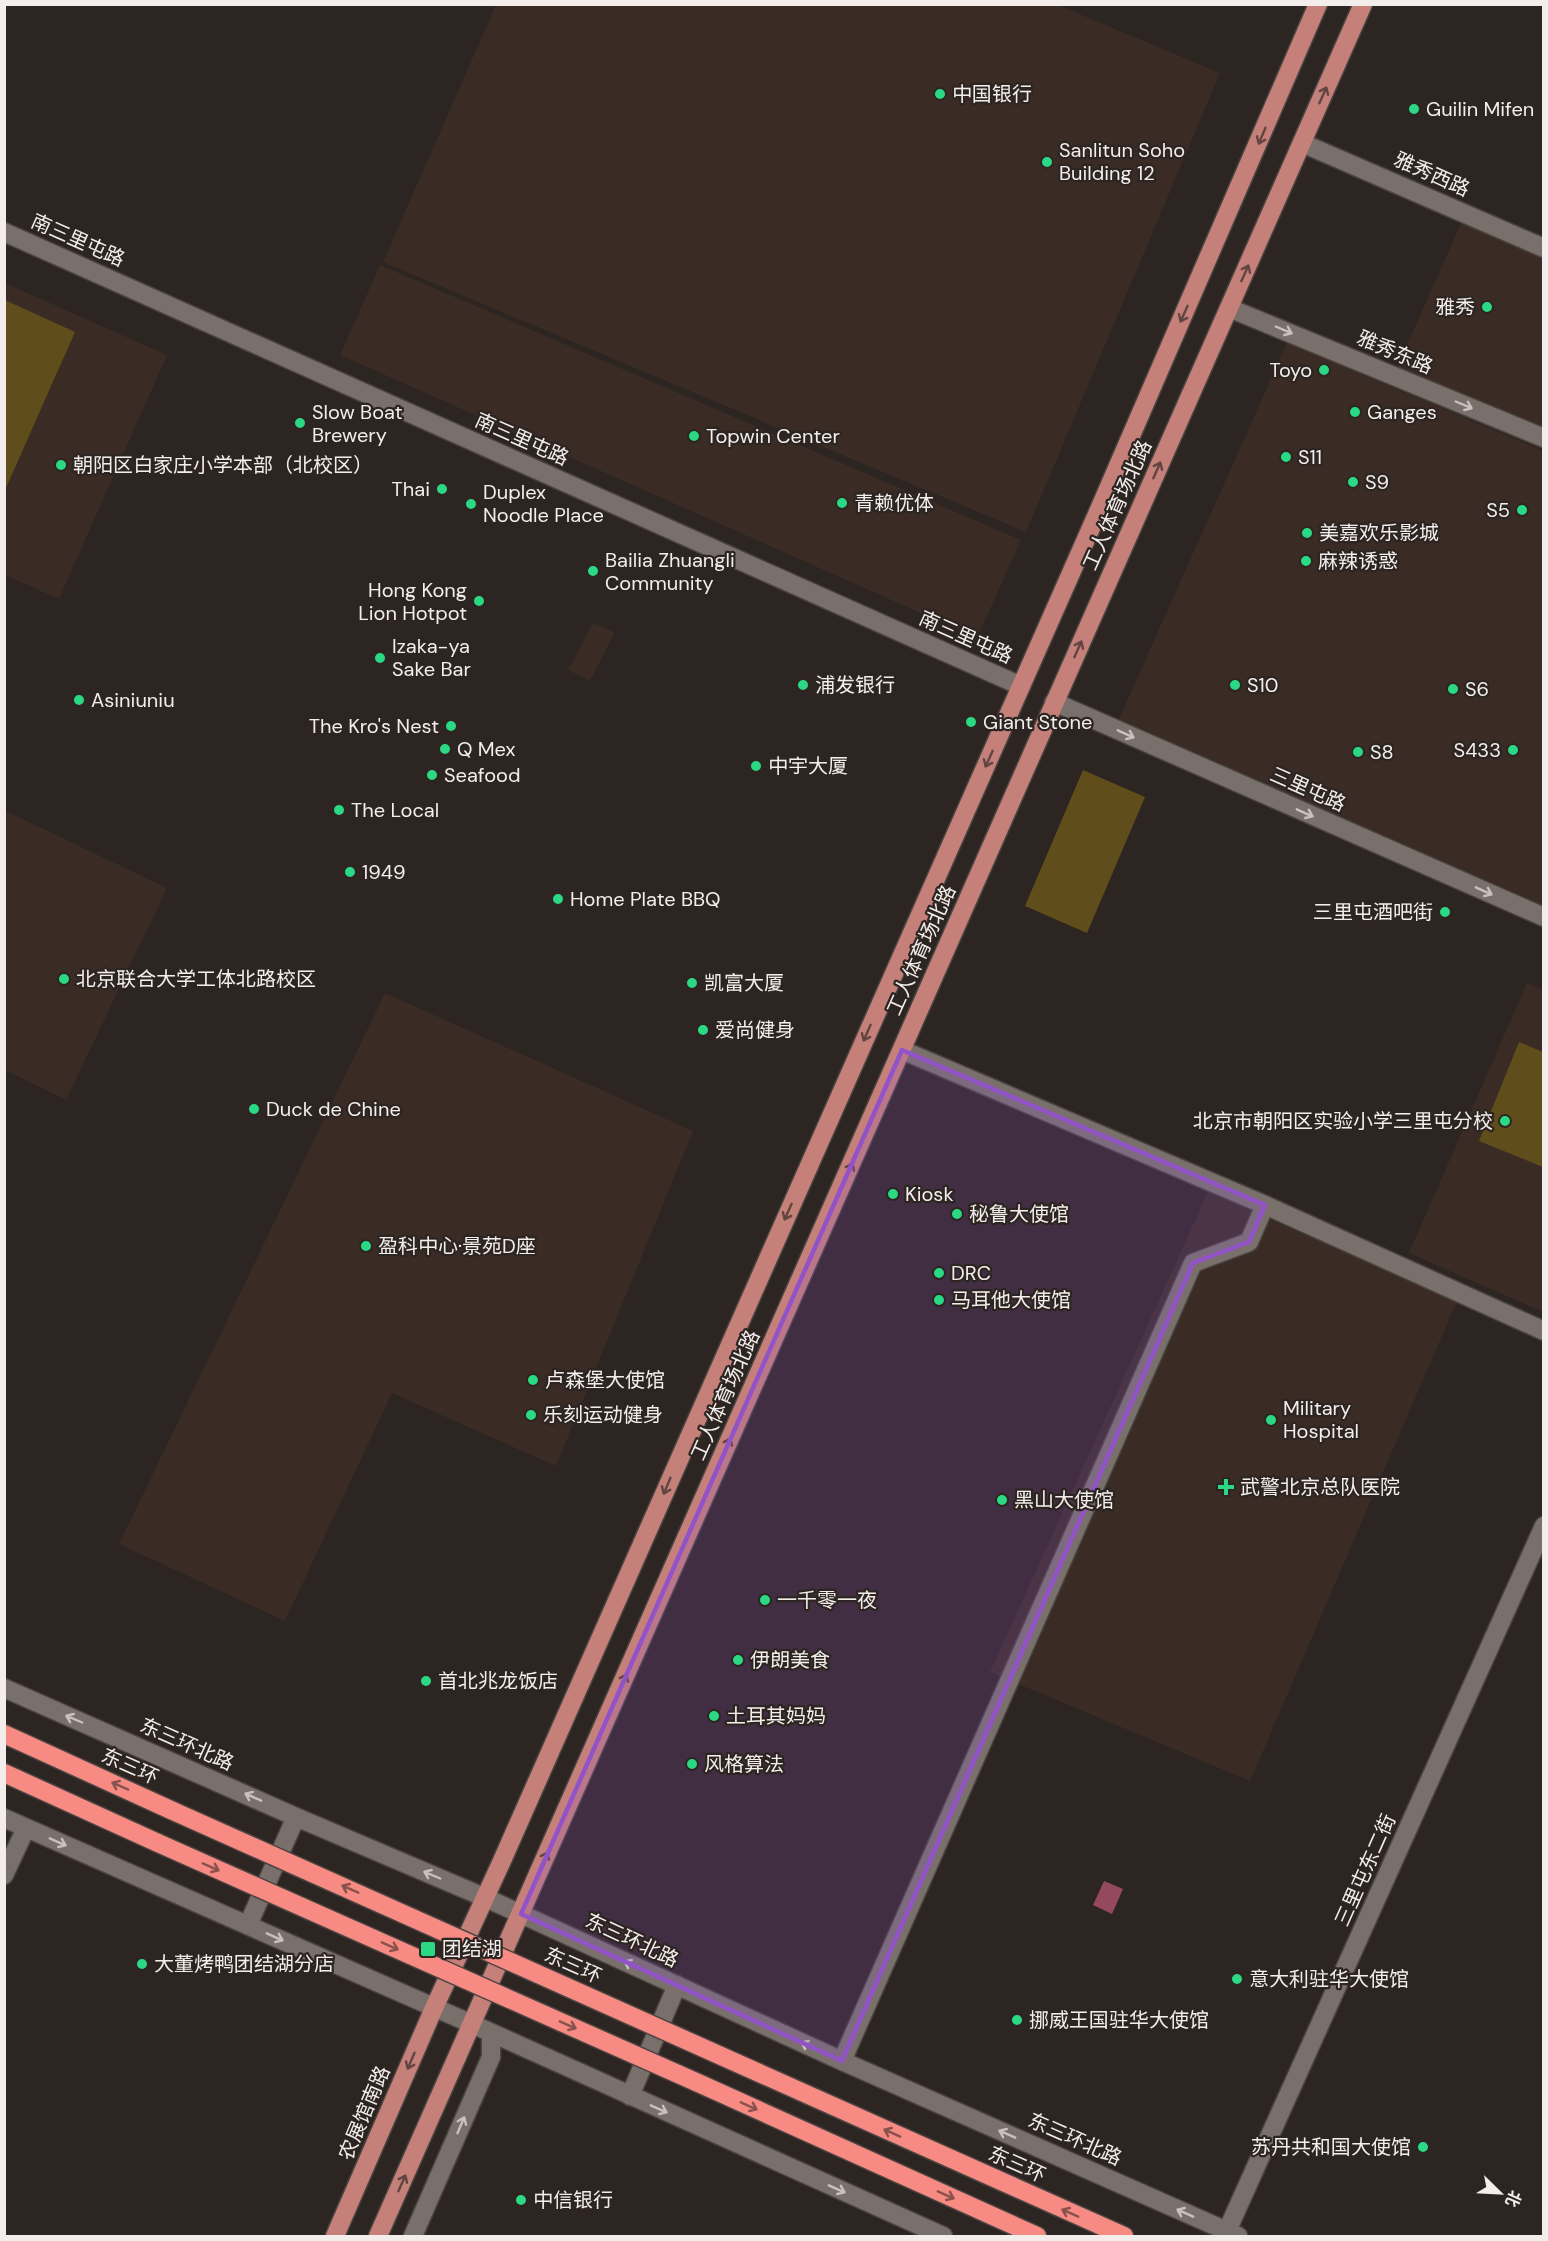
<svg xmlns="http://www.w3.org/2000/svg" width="1548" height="2241" viewBox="0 0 1548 2241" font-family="'DM Sans','Noto Sans SC',sans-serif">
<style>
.built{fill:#3a2c25}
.green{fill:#5f4d1b}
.water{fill:#94495f}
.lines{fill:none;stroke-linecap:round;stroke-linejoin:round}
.minor-casing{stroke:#4a4441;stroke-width:21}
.major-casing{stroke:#4a4441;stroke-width:21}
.highway-casing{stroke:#4a4441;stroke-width:21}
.minor{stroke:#79706c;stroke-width:18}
.major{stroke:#c5807a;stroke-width:18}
.highway{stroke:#f78a83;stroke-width:18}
.highway-bridge-casing{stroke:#4a4441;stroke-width:21;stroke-linecap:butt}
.highway-bridge{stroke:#f78a83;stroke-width:18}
.oneway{stroke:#624540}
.oneway2{stroke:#c8c1bf}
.oneway3{stroke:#88524d}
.marked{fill:#9353c8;fill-opacity:0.2;stroke:#9353c8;stroke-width:4.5;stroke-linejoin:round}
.poi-dot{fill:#2bd884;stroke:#2d2521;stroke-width:2}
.labels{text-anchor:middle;stroke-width:4.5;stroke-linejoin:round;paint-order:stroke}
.poi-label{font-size:20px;fill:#f3edeb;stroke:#2d2521;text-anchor:start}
.street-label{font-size:20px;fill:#f3edeb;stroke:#2d2521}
</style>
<rect width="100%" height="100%" fill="#2d2521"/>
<path class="built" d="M 496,5 L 1058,5 L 1220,73 L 1026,532 L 383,262 Z
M 1463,219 L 1543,255 L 1543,428 L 1397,367 Z
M 380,265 L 1021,540 L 977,638 L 340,355 Z
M 5,283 L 167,355 L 59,599 L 5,575 Z
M 1287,343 L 1543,451 L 1543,905 L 1119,719 Z
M 593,623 L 615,632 L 590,681 L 568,670 Z
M 4,810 L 167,888 L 66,1100 L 5,1070 Z
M 1527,983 L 1543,990 L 1543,1312 L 1409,1253 Z
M 385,993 L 693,1131 L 556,1466 L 392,1393 L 285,1621 L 119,1544 Z
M 1208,1192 L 1457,1301 L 1250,1781 L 990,1672 Z"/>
<path class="green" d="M 5,300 L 75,332 L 5,490 Z
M 1083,770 L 1145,797 L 1087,933 L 1025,906 Z
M 1519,1042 L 1543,1052 L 1543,1167 L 1479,1141 Z"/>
<path class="water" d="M 1104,1881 L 1123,1889 L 1112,1914 L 1093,1905 Z"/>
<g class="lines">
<g class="minor-casing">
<path id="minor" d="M 1302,143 L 1544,248
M 4,232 L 1021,686
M 1229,308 L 1544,438
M 1054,702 L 1544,917
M 902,1050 L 1265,1205 L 1544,1331
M 4,1688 L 296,1817 L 486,1898 L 842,2061 L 1238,2236
M 4,1818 L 472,2024 L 943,2236
M 4,1875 L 26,1828
M 248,1925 L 296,1817
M 842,2061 L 1193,1263 L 1249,1242 L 1265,1205
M 630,2096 L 677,1985
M 1227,2231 L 1544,1526
M 413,2236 L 491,2057 L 491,2033"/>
</g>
<g class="major-casing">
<path id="major" d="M 335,2236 L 434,2008 L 501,1863 L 1098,512 L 1318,4
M 378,2236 L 1363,4"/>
</g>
<g class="highway-casing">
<path id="highway" d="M 4,1734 L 173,1811
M 4,1773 L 158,1843
M 710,2051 L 1124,2236
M 696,2082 L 1037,2236"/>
</g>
<use href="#minor" class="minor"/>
<use href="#major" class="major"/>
<use href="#highway" class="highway"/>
<g class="highway-bridge-casing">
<path id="highway-bridge" d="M 173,1811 L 710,2051
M 158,1843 L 696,2082"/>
</g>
<use href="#highway-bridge" class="highway-bridge"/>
</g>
<defs><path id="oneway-shaft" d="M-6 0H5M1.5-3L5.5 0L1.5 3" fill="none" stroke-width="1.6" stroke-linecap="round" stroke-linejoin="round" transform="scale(1.5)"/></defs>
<g class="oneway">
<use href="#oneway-shaft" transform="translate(1323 95) rotate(-66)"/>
<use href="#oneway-shaft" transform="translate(1262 136) rotate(113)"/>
<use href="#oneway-shaft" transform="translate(1245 273) rotate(-66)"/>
<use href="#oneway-shaft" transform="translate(1184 314) rotate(114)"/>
<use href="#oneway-shaft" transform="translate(1157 470) rotate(-66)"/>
<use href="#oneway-shaft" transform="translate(1078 649) rotate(-66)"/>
<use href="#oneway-shaft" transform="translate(989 759) rotate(114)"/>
<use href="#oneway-shaft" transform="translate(867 1033) rotate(114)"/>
<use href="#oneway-shaft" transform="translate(849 1171) rotate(-66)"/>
<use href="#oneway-shaft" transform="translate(788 1212) rotate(114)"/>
<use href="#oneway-shaft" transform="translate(727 1446) rotate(-66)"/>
<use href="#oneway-shaft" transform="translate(667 1486) rotate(113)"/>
<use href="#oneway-shaft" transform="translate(623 1682) rotate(-66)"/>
<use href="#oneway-shaft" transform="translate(544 1860) rotate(-66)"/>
<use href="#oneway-shaft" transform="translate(411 2061) rotate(113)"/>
<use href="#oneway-shaft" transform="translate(402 2183) rotate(-66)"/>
</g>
<g class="oneway2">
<use href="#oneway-shaft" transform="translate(1284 330) rotate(23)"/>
<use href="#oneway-shaft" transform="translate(1464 405) rotate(23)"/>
<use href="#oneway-shaft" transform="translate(1126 734) rotate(24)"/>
<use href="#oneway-shaft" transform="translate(1305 813) rotate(24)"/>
<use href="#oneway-shaft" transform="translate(1484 891) rotate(24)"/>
<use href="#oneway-shaft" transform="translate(74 1719) rotate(-157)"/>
<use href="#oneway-shaft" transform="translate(253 1797) rotate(-156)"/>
<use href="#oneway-shaft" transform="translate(58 1842) rotate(24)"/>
<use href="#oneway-shaft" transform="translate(432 1875) rotate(-157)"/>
<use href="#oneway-shaft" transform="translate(275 1937) rotate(24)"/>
<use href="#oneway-shaft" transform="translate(632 1965) rotate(-155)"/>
<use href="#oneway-shaft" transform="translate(809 2046) rotate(-155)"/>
<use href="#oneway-shaft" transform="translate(659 2109) rotate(24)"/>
<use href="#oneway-shaft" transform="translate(461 2125) rotate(-67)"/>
<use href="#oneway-shaft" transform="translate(1007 2134) rotate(-156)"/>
<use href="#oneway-shaft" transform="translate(837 2189) rotate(24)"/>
<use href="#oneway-shaft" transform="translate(1185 2213) rotate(-156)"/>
</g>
<g class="oneway3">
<use href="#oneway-shaft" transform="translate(120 1786) rotate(-156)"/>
<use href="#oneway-shaft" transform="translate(211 1867) rotate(24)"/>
<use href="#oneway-shaft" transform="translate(350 1889) rotate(-156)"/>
<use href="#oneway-shaft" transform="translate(390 1946) rotate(24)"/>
<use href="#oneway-shaft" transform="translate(568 2025) rotate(24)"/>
<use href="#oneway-shaft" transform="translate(749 2106) rotate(24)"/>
<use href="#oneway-shaft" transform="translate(892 2133) rotate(-156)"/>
<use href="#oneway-shaft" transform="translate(946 2195) rotate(24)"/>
<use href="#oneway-shaft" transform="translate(1070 2213) rotate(-156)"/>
</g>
<path class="marked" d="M 902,1050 L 1265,1205 L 1249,1242 L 1193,1263 L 842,2061 L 521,1914 Z"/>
<g class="poi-dot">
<circle cx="940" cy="94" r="6"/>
<circle cx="1414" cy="109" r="6"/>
<circle cx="1047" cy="162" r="6"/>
<circle cx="1487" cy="307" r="6"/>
<circle cx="1324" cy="370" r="6"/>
<circle cx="1355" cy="412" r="6"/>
<circle cx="300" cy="423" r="6"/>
<circle cx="694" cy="436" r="6"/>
<circle cx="1286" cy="457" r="6"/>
<circle cx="61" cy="465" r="6"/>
<circle cx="1353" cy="482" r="6"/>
<circle cx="442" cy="489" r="6"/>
<circle cx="842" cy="503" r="6"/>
<circle cx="471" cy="504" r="6"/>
<circle cx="1522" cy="510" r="6"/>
<circle cx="1307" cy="533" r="6"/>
<circle cx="1306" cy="561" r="6"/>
<circle cx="593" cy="571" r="6"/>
<circle cx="479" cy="601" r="6"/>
<circle cx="380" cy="658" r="6"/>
<circle cx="803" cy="685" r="6"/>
<circle cx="1235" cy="685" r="6"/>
<circle cx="1453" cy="689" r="6"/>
<circle cx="79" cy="700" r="6"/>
<circle cx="971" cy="722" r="6"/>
<circle cx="451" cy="726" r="6"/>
<circle cx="445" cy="749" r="6"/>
<circle cx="1513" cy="750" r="6"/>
<circle cx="1358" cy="752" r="6"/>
<circle cx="756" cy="766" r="6"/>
<circle cx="432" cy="775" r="6"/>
<circle cx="339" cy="810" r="6"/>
<circle cx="350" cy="872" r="6"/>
<circle cx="558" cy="899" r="6"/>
<circle cx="1445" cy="912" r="6"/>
<circle cx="64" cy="979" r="6"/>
<circle cx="692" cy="983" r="6"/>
<circle cx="703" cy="1030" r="6"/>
<circle cx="254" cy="1109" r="6"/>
<circle cx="1505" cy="1121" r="6"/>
<circle cx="893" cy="1194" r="6"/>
<circle cx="957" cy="1214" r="6"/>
<circle cx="366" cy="1246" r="6"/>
<circle cx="939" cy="1273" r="6"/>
<circle cx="939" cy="1300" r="6"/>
<circle cx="533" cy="1380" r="6"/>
<circle cx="531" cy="1415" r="6"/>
<circle cx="1271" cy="1420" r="6"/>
<path d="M1223 1478h6v6h6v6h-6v6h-6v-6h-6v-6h6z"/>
<circle cx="1002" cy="1500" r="6"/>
<circle cx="765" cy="1600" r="6"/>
<circle cx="738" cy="1660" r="6"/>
<circle cx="426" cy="1681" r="6"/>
<circle cx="714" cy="1716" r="6"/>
<circle cx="692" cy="1764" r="6"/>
<rect x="420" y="1941" width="16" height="16" rx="3"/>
<circle cx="142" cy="1964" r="6"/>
<circle cx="1237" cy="1979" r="6"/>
<circle cx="1017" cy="2020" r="6"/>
<circle cx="1423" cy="2147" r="6"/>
<circle cx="521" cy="2200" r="6"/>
</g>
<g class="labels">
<g class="poi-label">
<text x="952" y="101">中国银行</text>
<text x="1426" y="116">Guilin Mifen</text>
<text x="1059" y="157">Sanlitun Soho<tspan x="1059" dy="23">Building 12</tspan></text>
<text x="1475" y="314" text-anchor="end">雅秀</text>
<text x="1312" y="377" text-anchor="end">Toyo</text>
<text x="312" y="419">Slow Boat<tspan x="312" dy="23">Brewery</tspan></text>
<text x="1367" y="419">Ganges</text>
<text x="706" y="443">Topwin Center</text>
<text x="1298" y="464">S11</text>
<text x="73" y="472">朝阳区白家庄小学本部（北校区）</text>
<text x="1365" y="489">S9</text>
<text x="430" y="496" text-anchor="end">Thai</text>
<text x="483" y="499">Duplex<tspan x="483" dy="23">Noodle Place</tspan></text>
<text x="854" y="510">青赖优体</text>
<text x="1510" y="517" text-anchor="end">S5</text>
<text x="1319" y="540">美嘉欢乐影城</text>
<text x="605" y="567">Bailia Zhuangli<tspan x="605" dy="23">Community</tspan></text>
<text x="1318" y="568">麻辣诱惑</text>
<text x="467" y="597" text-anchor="end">Hong Kong<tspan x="467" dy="23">Lion Hotpot</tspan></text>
<text x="392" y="653">Izaka-ya<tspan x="392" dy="23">Sake Bar</tspan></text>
<text x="815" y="692">浦发银行</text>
<text x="1247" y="692">S10</text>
<text x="1465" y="696">S6</text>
<text x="91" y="707">Asiniuniu</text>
<text x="983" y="729">Giant Stone</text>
<text x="439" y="733" text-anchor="end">The Kro's Nest</text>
<text x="457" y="756">Q Mex</text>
<text x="1501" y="757" text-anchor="end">S433</text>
<text x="1370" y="759">S8</text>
<text x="768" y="773">中宇大厦</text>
<text x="444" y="782">Seafood</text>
<text x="351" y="817">The Local</text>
<text x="362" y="879">1949</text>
<text x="570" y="906">Home Plate BBQ</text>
<text x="1433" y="919" text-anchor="end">三里屯酒吧街</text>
<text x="76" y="986">北京联合大学工体北路校区</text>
<text x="704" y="990">凯富大厦</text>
<text x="715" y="1037">爱尚健身</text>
<text x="266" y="1116">Duck de Chine</text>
<text x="1493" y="1128" text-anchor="end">北京市朝阳区实验小学三里屯分校</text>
<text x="905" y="1201">Kiosk</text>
<text x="969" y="1221">秘鲁大使馆</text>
<text x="378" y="1253">盈科中心·景苑D座</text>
<text x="951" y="1280">DRC</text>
<text x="951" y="1307">马耳他大使馆</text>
<text x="545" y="1387">卢森堡大使馆</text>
<text x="1283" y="1415">Military<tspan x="1283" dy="23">Hospital</tspan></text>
<text x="543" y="1422">乐刻运动健身</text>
<text x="1240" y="1494">武警北京总队医院</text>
<text x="1014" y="1507">黑山大使馆</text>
<text x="777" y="1607">一千零一夜</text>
<text x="750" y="1667">伊朗美食</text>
<text x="438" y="1688">首北兆龙饭店</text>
<text x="726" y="1723">土耳其妈妈</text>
<text x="704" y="1771">风格算法</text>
<text x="442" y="1956">团结湖</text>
<text x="154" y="1971">大董烤鸭团结湖分店</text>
<text x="1249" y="1986">意大利驻华大使馆</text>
<text x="1029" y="2027">挪威王国驻华大使馆</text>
<text x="1411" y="2154" text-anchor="end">苏丹共和国大使馆</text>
<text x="533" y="2207">中信银行</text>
</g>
<g class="street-label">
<text transform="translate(1432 174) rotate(24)" y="7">雅秀西路</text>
<text transform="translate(78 240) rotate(24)" y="7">南三里屯路</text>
<text transform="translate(1395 352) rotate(23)" y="7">雅秀东路</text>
<text transform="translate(522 439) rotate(24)" y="7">南三里屯路</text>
<text transform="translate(1117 505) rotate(-66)" y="7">工人体育场北路</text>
<text transform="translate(966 637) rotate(24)" y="7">南三里屯路</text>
<text transform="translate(1308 789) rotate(24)" y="7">三里屯路</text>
<text transform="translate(921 950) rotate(-66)" y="7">工人体育场北路</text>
<text transform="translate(725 1395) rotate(-66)" y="7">工人体育场北路</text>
<text transform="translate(187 1744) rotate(24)" y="7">东三环北路</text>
<text transform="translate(130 1766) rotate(24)" y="7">东三环</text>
<text transform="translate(1365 1870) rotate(-66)" y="7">三里屯东二街</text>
<text transform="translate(632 1940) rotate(25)" y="7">东三环北路</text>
<text transform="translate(573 1965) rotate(24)" y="7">东三环</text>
<text transform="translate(364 2113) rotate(-67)" y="7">农展馆南路</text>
<text transform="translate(1075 2139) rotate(24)" y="7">东三环北路</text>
<text transform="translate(1017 2164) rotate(24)" y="7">东三环</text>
</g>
</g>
<rect width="1548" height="2241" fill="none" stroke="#f3edeb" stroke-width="12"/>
<g transform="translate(1500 2193) rotate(114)" stroke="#2d2521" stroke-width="4.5" paint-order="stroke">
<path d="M0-4.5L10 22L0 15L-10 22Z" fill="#f3edeb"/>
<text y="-9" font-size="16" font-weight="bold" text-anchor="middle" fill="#f3edeb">北</text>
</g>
</svg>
